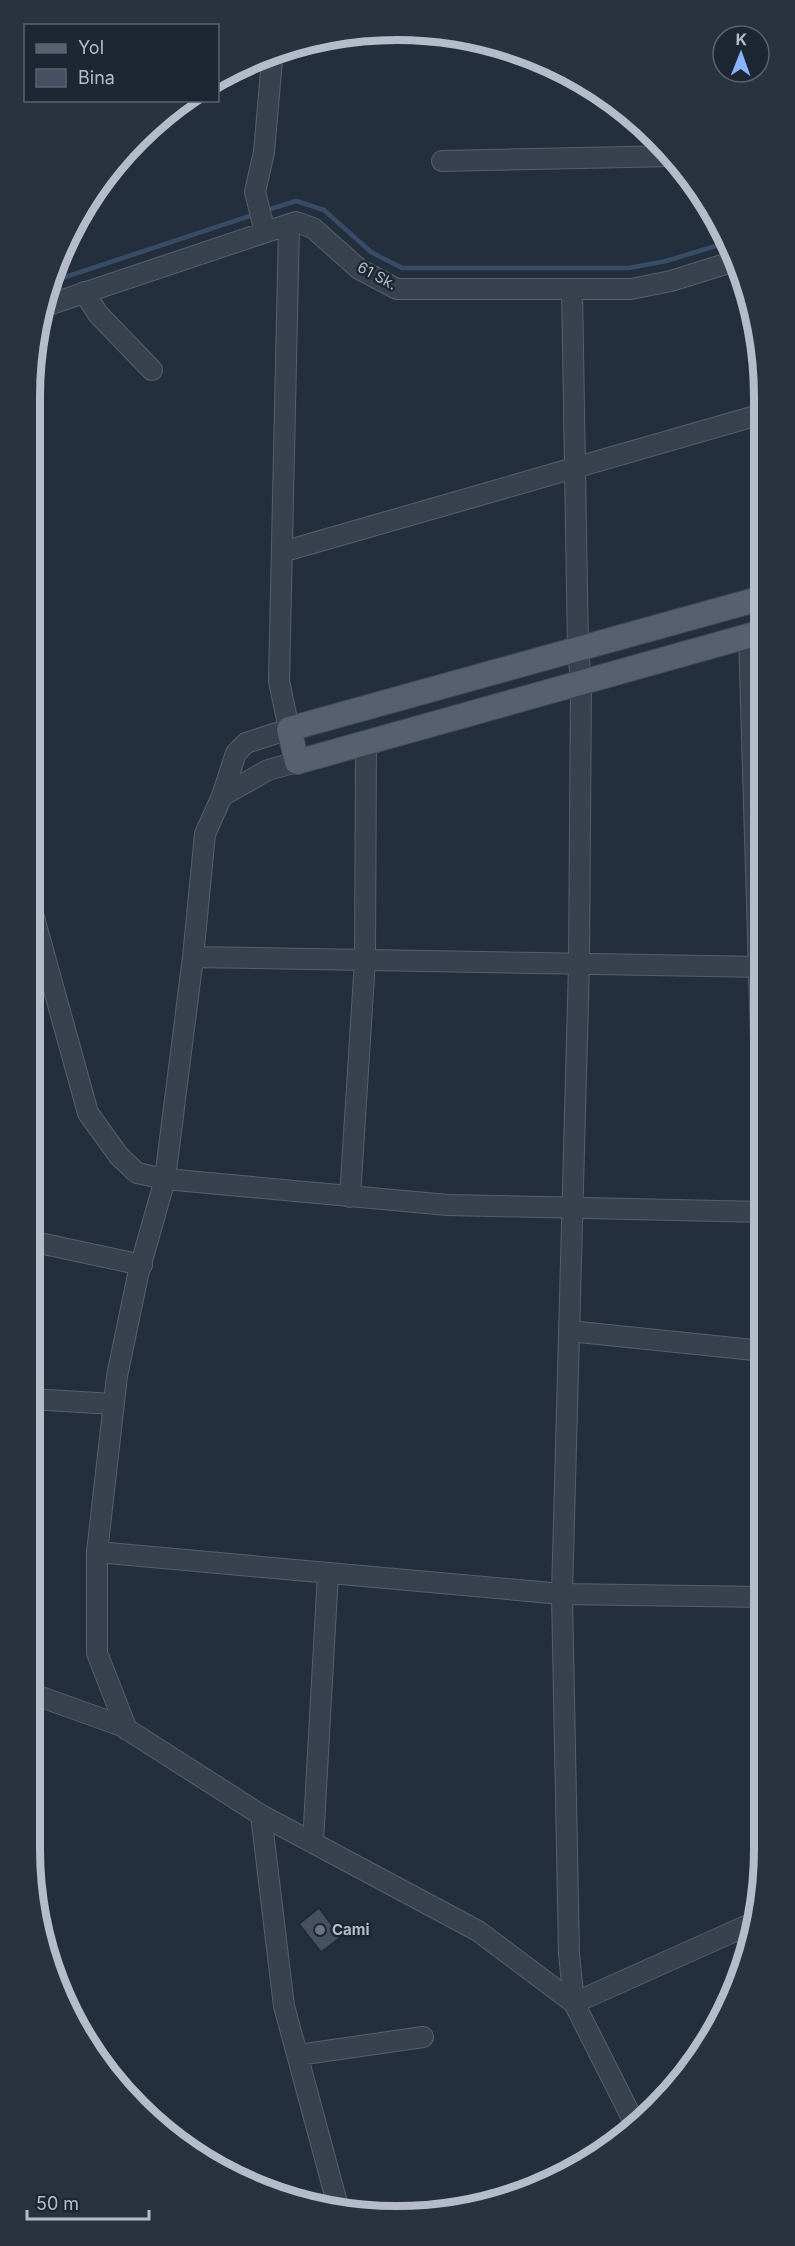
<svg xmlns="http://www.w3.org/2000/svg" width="795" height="2246" viewBox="0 0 795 2246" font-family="Inter,sans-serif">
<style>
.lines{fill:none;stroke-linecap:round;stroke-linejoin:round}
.stream{stroke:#394c67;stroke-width:4.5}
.building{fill:#455162;stroke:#1f2835;stroke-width:1.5}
.minor-casing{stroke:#565f6c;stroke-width:22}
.major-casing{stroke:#414a57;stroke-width:26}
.minor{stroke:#38414e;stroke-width:20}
.major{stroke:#56606e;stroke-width:24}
.worship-dot{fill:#6b7280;stroke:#1d2633;stroke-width:2}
.labels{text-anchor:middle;stroke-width:5;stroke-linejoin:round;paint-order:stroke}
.street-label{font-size:15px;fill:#b4bcc9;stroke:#1d2633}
.poi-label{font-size:15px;font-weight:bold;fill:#b4bcc9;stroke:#1d2633;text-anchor:start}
.rim{fill:none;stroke:#b4bcc9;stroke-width:8}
</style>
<rect width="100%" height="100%" fill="#242f3e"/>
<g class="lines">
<path class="stream" d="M 264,211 L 296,201 L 324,210 L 371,252 L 402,268 L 629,268 L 666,261 L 729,242
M 53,281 L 256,214"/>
</g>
<path class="building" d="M 319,1908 L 341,1937 L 321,1952 L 299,1924 Z"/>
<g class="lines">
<g class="minor-casing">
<path id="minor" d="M 442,161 L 674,156
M 265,232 L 255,192 L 264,152 L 272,60
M 572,289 L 578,649 L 581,683 L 579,964 L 562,1594 L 569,1954 L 574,2003 L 634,2122
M 84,292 L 98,314 L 152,370
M 42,307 L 296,222 L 313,228 L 359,269 L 397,289 L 631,289 L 671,281 L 735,261
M 282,552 L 762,414
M 749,636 L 763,1106
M 222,796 L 268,770 L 297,762
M 30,903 L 88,1113 L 119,1156 L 137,1173 L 165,1179 L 448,1205 L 764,1212
M 193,957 L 763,967
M 350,1197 L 365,960 L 366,742
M 30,1241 L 142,1265
M 569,1331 L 764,1351
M 30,1399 L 114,1404
M 97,1552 L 562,1594 L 764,1597
M 30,1693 L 122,1726 L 261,1815 L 478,1931 L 574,2003
M 127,1730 L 97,1653 L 97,1552 L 117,1376 L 138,1275 L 165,1179 L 193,957 L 205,834 L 222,796 L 236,753 L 246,743 L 289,729 L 279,681 L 289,225
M 261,1815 L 284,2006 L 339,2210
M 313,1843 L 328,1573
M 574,2003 L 755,1922
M 298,2055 L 423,2037"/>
</g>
<g class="major-casing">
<path id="major" d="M 762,598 L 289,729 L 297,762 L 762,632"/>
</g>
<use href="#minor" class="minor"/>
<use href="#major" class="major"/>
</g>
<circle class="worship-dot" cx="320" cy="1930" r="6"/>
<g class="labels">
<g class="street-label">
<text transform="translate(377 276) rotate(28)" y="5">61 Sk.</text>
</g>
<g class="poi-label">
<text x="332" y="1935">Cami</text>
</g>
</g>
<path d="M0 0H795V2246H0ZM397 40H397A357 357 0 0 1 754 397V1849A357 357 0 0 1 397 2206H397A357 357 0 0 1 40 1849V397A357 357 0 0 1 397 40Z" fill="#29323f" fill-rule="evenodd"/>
<path class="rim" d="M397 40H397A357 357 0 0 1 754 397V1849A357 357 0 0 1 397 2206H397A357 357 0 0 1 40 1849V397A357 357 0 0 1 397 40Z"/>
<rect x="24" y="24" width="195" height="78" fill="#1d2633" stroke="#59626f" stroke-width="1.5"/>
<rect x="36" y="44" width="30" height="9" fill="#56606e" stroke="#59626f" stroke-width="1.5"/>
<text x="78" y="54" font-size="18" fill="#b4bcc9">Yol</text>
<rect x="36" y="69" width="30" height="18" fill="#455162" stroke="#59626f" stroke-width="1.5"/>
<text x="78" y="84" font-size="18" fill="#b4bcc9">Bina</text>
<g transform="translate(741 54) rotate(1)"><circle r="28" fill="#1d2633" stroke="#59626f" stroke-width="1.5"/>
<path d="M0-4.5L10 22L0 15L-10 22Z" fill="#8ab4f8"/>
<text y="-9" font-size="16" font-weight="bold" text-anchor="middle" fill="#b4bcc9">K</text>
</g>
<path d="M27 2210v9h122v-9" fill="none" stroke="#b4bcc9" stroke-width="3"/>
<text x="36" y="2210" font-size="18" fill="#b4bcc9" stroke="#1d2633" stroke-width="4.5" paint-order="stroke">50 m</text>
</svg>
